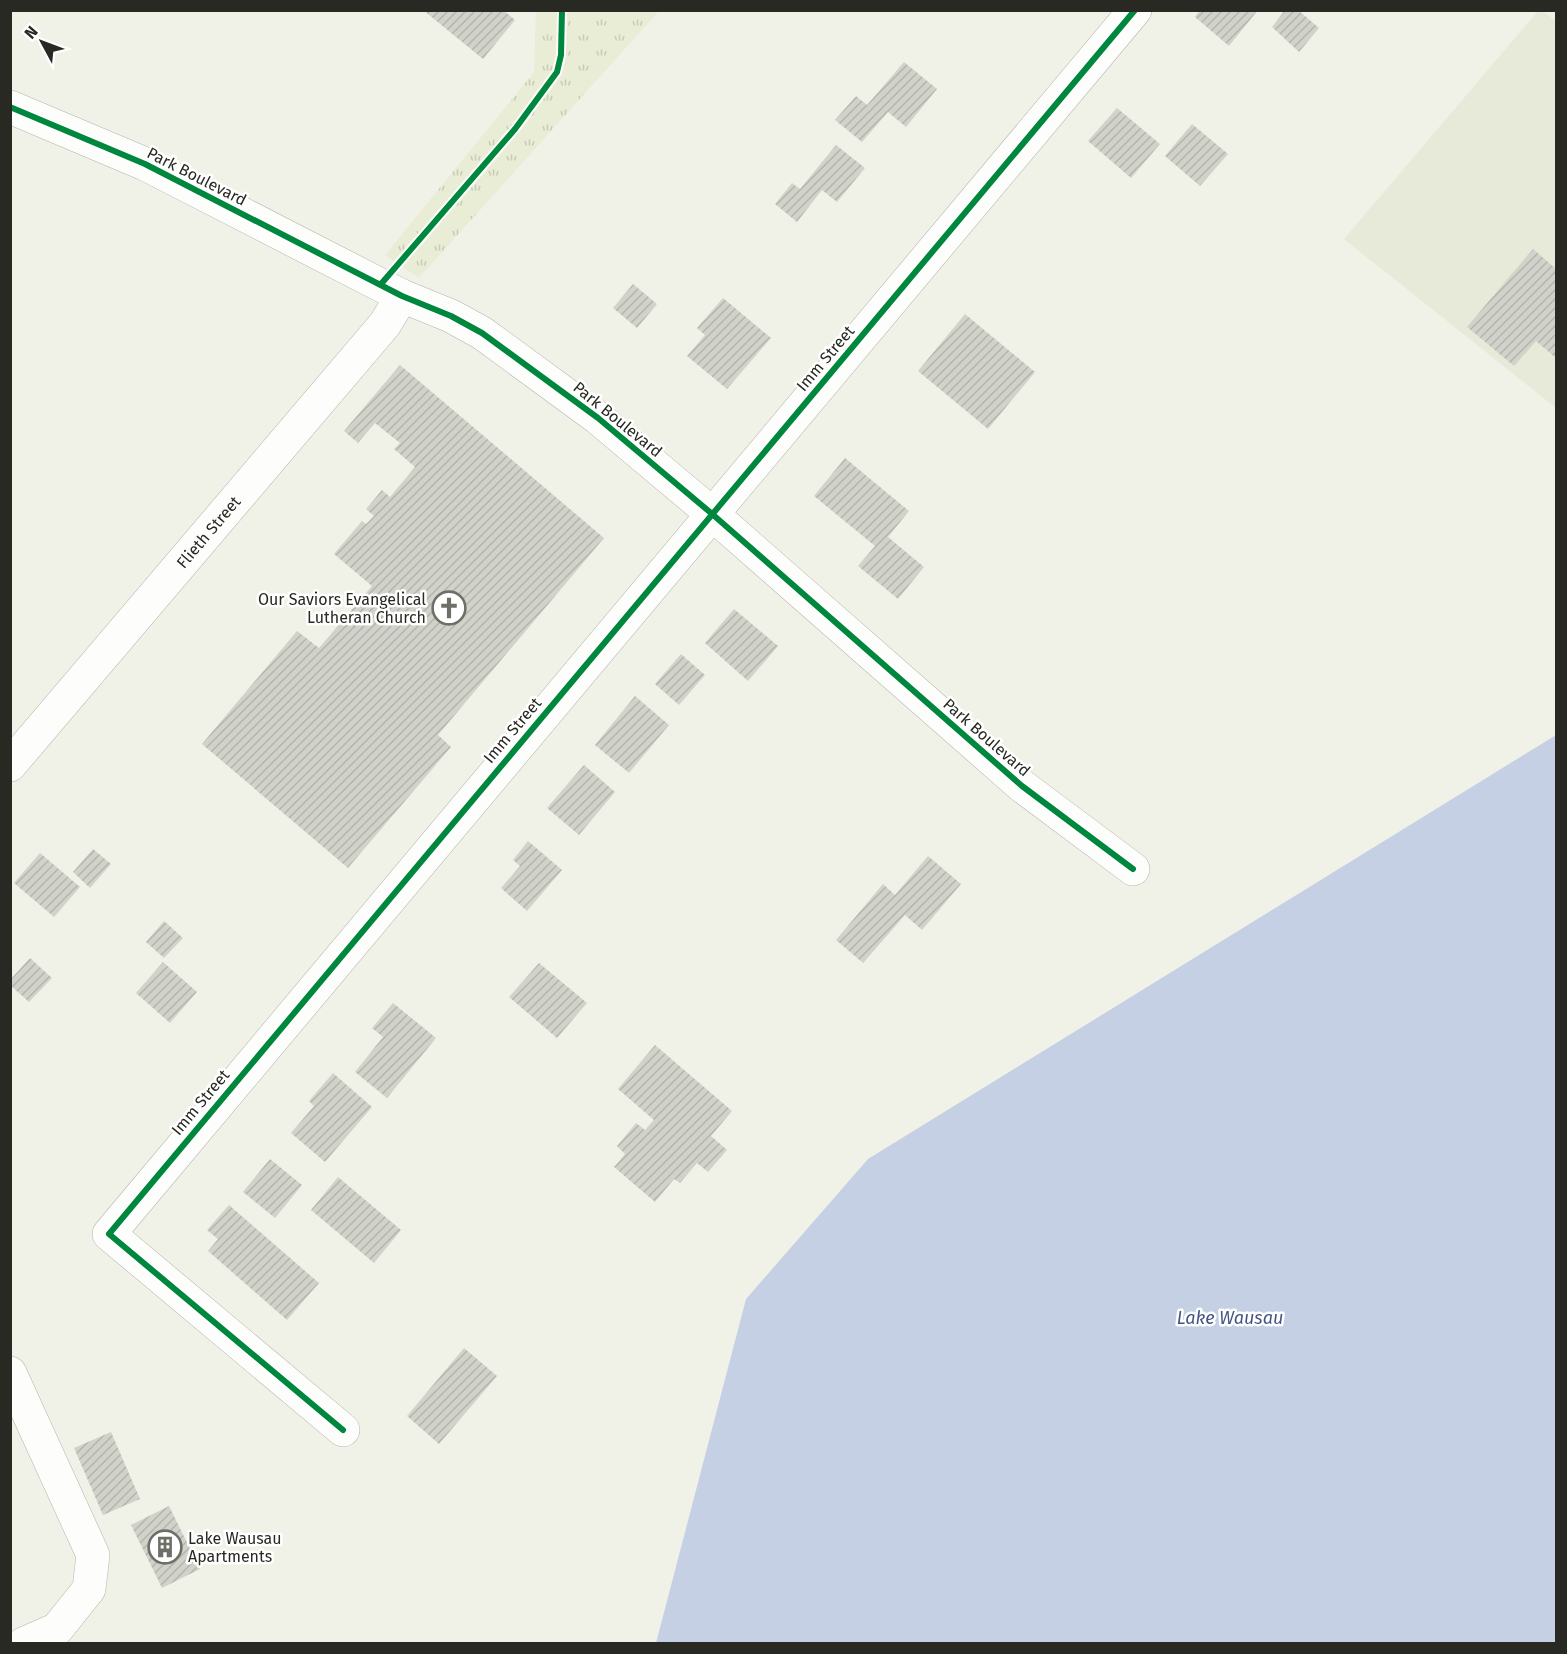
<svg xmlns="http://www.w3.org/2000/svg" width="1567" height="1654" viewBox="0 0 1567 1654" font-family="'Fira Sans',sans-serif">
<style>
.built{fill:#e7ead8}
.park{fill:url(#park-tufts)}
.water{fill:#c6d0e5}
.building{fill:url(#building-hatch)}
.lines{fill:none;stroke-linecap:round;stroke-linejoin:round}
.minor-casing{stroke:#b2b4ac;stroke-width:34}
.minor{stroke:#fdfdfc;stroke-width:33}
.cycleway-casing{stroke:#fff;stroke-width:10}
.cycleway{stroke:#00873e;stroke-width:6}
.labels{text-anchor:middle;stroke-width:5;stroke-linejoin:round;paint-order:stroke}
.street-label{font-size:16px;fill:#282922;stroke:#fff}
.poi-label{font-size:16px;fill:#282922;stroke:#fff;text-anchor:end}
.water-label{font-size:18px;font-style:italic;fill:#445585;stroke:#fff}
</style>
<defs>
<pattern id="park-tufts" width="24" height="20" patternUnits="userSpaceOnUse" patternTransform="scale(1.5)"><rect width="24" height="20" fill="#e9edd5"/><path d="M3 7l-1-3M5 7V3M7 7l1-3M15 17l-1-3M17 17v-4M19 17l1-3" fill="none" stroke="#c8cbb7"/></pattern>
<pattern id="building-hatch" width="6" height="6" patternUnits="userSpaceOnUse" patternTransform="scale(1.5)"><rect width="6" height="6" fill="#d1d3cb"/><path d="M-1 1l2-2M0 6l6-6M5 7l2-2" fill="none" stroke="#b3b5ae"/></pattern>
</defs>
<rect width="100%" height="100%" fill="#f0f2e8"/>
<path class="built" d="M 1538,11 L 1543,11 L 1556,21 L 1556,408 L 1344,239 Z"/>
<path class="park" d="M 536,10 L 659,11 L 419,278 L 385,255 L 534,72 Z"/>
<path class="water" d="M 1556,735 L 1556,1643 L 656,1643 L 746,1299 L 868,1159 Z"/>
<path class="building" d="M 423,10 L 503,10 L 515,20 L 483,59 Z
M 1200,10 L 1258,10 L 1229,46 L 1195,17 Z
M 1285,10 L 1298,10 L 1319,28 L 1299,52 L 1272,27 Z
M 904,62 L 937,89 L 906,127 L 888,112 L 862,142 L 835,120 L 856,96 L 867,105 Z
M 1117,108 L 1160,144 L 1131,178 L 1088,141 Z
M 1192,124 L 1228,154 L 1200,186 L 1165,156 Z
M 836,145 L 865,168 L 837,202 L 822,190 L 797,222 L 775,204 L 792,183 L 800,189 Z
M 1533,249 L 1556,269 L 1556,358 L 1536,341 L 1514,366 L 1467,327 Z
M 633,284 L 657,304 L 637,328 L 613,308 Z
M 723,298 L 771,338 L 727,389 L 687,356 L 705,335 L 697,328 Z
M 965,314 L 1035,372 L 988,429 L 918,371 Z
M 400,365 L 604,538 L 438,735 L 451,747 L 348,868 L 202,744 L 297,631 L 319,648 L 372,586 L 334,554 L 362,521 L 366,524 L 374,516 L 366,509 L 382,490 L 390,497 L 415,467 L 394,449 L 400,443 L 375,423 L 358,443 L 344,431 Z
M 845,458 L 909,511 L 888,537 L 924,567 L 898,599 L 858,566 L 875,546 L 814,496 Z
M 734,609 L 778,646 L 748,681 L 705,643 Z
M 681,654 L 705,675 L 679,705 L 655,684 Z
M 635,696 L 669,725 L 629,773 L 595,745 Z
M 584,765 L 615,792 L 579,835 L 547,808 Z
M 528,841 L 562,870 L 527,911 L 501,888 L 520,866 L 513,860 Z
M 93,849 L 111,864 L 90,888 L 73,872 Z
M 40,853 L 80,887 L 54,917 L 14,883 Z
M 928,856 L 961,884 L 922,930 L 905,915 L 863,963 L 836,940 L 883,884 L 895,895 Z
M 164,921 L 183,938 L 164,958 L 146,942 Z
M 30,958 L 52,978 L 29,1002 L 10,985 L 10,980 Z
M 163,962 L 197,992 L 170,1023 L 136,993 Z
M 539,963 L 587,1003 L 557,1038 L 509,997 Z
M 393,1003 L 436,1038 L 387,1098 L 355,1072 L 383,1037 L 372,1028 Z
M 655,1045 L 732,1111 L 711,1136 L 727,1150 L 708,1172 L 697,1163 L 680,1183 L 674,1179 L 655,1202 L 614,1167 L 625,1154 L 617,1146 L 636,1123 L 645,1130 L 654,1120 L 618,1089 Z
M 333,1073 L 372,1107 L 325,1162 L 291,1133 L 314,1106 L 309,1101 Z
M 270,1159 L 302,1185 L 275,1218 L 243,1192 Z
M 338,1177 L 401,1230 L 374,1263 L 311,1210 Z
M 229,1205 L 319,1283 L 287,1320 L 208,1251 L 218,1239 L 207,1230 Z
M 464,1348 L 497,1376 L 439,1444 L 407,1416 Z
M 111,1432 L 140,1499 L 103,1515 L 74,1448 Z
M 169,1506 L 200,1569 L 162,1588 L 131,1525 Z"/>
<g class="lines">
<g class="minor-casing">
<g id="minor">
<path d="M 10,107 L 145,164 L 402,296 L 451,316 L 482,333 L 598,418 L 711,513 L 1022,786 L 1133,869"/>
<path id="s1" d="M 10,765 L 385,324 L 402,296"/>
<path d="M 10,1373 L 93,1555 L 89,1589 L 57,1629 L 23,1644"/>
<path d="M 343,1430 L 109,1234 L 1135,10"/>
</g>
</g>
<use href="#minor" class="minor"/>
<g class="cycleway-casing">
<path id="cycleway" d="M 10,107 L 145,164 L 402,296 L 451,316 L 482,333 L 598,418 L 711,513 L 1022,786 L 1133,869
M 381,284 L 515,129 L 557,72 L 561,55 L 562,10
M 343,1430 L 109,1234 L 1135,10"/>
</g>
<use href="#cycleway" class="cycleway"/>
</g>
<defs>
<g id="church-ring" transform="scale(1.725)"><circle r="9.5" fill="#fff" stroke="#6e6f67" stroke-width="1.5"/><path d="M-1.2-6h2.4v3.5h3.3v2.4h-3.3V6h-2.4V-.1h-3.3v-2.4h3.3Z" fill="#6e6f67"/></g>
<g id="building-ring" transform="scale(1.725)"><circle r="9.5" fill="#fff" stroke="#6e6f67" stroke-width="1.5"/><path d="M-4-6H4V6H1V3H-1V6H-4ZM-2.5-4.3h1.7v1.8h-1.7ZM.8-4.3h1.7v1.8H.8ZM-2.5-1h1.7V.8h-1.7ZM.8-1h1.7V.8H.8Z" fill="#6e6f67"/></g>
</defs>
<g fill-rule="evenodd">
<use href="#church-ring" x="449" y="608"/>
<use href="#building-ring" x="165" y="1547"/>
</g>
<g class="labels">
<g class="street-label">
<text transform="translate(197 176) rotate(27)" y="6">Park Boulevard</text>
<text transform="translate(825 358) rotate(-50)" y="6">Imm Street</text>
<text transform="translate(618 419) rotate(39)" y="6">Park Boulevard</text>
<text dy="6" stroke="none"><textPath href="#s1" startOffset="306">Flieth Street</textPath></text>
<text transform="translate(512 730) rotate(-50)" y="6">Imm Street</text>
<text transform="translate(987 737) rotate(41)" y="6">Park Boulevard</text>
<text transform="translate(200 1102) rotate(-50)" y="6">Imm Street</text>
</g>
<g class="poi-label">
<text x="426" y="605">Our Saviors Evangelical<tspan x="426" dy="18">Lutheran Church</tspan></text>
<text x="188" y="1544" text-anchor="start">Lake Wausau<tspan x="188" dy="18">Apartments</tspan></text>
</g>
<g class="water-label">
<text x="1230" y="1324">Lake Wausau</text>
</g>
</g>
<rect width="1567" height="1654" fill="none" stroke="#282922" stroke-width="24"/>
<g transform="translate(42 42) rotate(311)" stroke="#ffffff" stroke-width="4.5" paint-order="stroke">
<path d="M0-4.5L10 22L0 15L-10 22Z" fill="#282922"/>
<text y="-9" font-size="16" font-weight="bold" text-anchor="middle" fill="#282922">N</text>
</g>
</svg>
